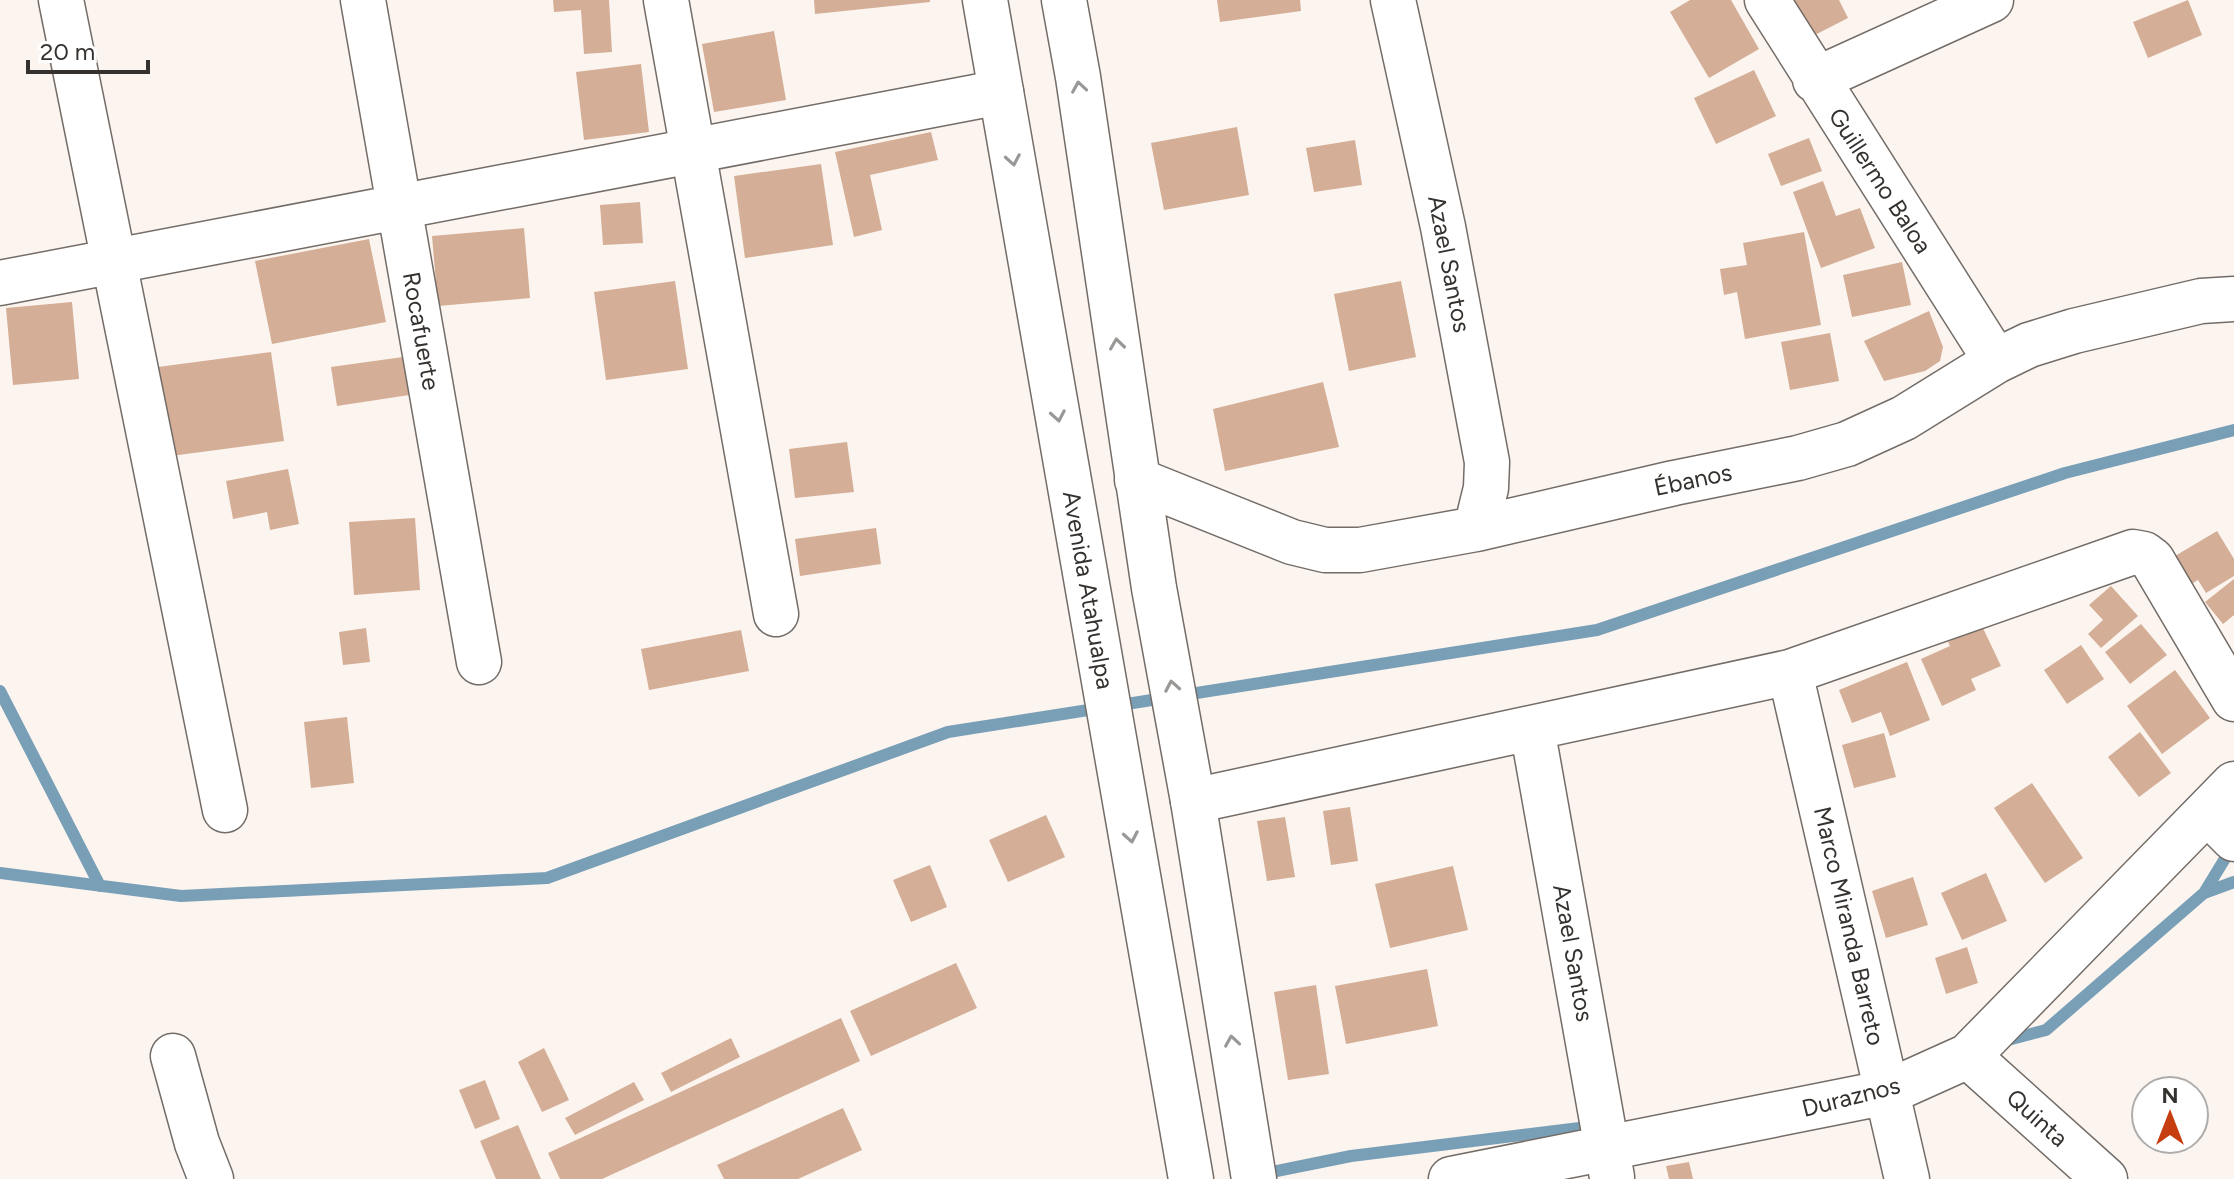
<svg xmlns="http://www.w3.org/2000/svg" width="2234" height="1179" viewBox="0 0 2234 1179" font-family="Figtree,sans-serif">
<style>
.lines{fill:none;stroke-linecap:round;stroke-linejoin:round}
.stream{stroke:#799fb7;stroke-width:12}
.building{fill:#d4ae96}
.minor-casing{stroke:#736c67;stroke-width:47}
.highway-casing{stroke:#736c67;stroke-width:47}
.minor{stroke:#fff;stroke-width:44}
.highway{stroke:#fff;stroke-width:44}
.oneway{stroke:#9a9897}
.labels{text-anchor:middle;stroke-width:7;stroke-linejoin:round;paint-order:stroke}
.street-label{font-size:24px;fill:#34312f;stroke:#fff}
</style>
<rect width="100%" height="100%" fill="#fcf4ef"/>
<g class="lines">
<path class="stream" d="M 0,691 L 100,886
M 0,873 L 181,896 L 547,878 L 948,732 L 1597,630 L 2065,473 L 2234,430
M 2204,893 L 2234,882
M 2004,1041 L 2046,1030 L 2204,893 L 2232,847
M 1262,1174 L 1351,1156 L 1596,1126"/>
</g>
<path class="building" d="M 553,0 L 609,0 L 612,52 L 584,54 L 581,10 L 554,12 Z
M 814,0 L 930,0 L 930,2 L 815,14 Z
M 1217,0 L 1300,0 L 1301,11 L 1220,22 Z
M 1690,0 L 1731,0 L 1759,49 L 1709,78 L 1670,12 Z
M 1785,0 L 1839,0 L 1848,18 L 1805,40 Z
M 2188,0 L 2202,35 L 2148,58 L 2133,22 Z
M 774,31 L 786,100 L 714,112 L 702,44 Z
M 641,64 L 649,132 L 584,140 L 576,72 Z
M 1754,70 L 1776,116 L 1716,144 L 1694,98 Z
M 1237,127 L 1249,195 L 1164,210 L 1151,143 Z
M 931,132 L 938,160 L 870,175 L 882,230 L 854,237 L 835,152 Z
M 1809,138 L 1822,171 L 1781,186 L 1768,154 Z
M 1355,140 L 1362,185 L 1314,192 L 1306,148 Z
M 821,164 L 833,245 L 745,258 L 734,176 Z
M 1823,181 L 1836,216 L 1860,208 L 1875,248 L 1821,268 L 1793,192 Z
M 640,202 L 643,243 L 603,245 L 600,205 Z
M 524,228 L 530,298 L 438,306 L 432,236 Z
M 1804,232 L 1821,325 L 1745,339 L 1737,292 L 1724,295 L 1720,269 L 1747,265 L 1743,243 Z
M 369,239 L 386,322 L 272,344 L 255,261 Z
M 1902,262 L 1911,305 L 1852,317 L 1843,275 Z
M 675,281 L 688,369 L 606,380 L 594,292 Z
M 1401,281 L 1416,357 L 1349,371 L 1334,294 Z
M 72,302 L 79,379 L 13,385 L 6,308 Z
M 1929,311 L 1943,347 L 1940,361 L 1925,371 L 1884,381 L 1864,341 Z
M 1830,333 L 1839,381 L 1790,390 L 1781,342 Z
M 271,352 L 284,441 L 171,456 L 158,367 Z
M 403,357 L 409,395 L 337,406 L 331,367 Z
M 1323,382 L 1339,447 L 1225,471 L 1213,409 Z
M 847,442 L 854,492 L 795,498 L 789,449 Z
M 288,469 L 299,524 L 270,530 L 267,512 L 233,519 L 226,481 Z
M 415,518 L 420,590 L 354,595 L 349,522 Z
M 876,528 L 881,564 L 800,576 L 795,539 Z
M 2217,531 L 2234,559 L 2234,576 L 2206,593 L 2198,580 L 2181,590 L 2165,562 Z
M 2234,579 L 2234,615 L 2223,624 L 2205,602 Z
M 2111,586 L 2138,616 L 2101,648 L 2088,634 L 2103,620 L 2089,605 Z
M 2141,624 L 2167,655 L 2130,684 L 2105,652 Z
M 1982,626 L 2001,666 L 1971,679 L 1976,690 L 1942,706 L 1921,659 L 1950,646 L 1948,642 Z
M 366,628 L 370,662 L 343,665 L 339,632 Z
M 741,630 L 749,671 L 649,690 L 641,649 Z
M 2081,645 L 2104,679 L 2067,704 L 2044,670 Z
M 1907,662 L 1930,720 L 1890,736 L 1881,712 L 1852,723 L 1839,690 Z
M 2175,670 L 2210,718 L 2162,754 L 2127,706 Z
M 347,717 L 354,783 L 311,788 L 304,722 Z
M 2140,732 L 2171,773 L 2139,797 L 2108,757 Z
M 1884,733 L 1896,777 L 1854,788 L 1842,745 Z
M 2032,783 L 2083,858 L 2045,883 L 1994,808 Z
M 1350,807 L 1358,861 L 1331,865 L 1323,811 Z
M 1046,815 L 1065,857 L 1008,882 L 989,840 Z
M 1285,817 L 1295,877 L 1267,881 L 1257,821 Z
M 930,865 L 947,907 L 911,922 L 893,880 Z
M 1453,866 L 1468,930 L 1390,948 L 1375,884 Z
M 1986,873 L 2007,921 L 1962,940 L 1941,893 Z
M 1913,877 L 1928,925 L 1886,938 L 1872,891 Z
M 1967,947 L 1978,983 L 1946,994 L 1935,958 Z
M 956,963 L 977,1008 L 871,1056 L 850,1011 Z
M 1427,969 L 1438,1026 L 1346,1044 L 1335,986 Z
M 1316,985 L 1329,1074 L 1288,1080 L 1274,992 Z
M 841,1018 L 860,1061 L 602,1179 L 560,1179 L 548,1153 Z
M 731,1038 L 740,1057 L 671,1092 L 661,1073 Z
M 544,1048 L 569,1100 L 542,1112 L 518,1062 Z
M 485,1080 L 500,1119 L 475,1129 L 459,1090 Z
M 634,1082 L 644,1100 L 575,1135 L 565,1118 Z
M 843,1108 L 862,1150 L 798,1179 L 724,1179 L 717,1165 Z
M 518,1125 L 541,1179 L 496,1179 L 480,1141 Z
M 1689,1162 L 1693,1179 L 1669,1179 L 1666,1166 Z"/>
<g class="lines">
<g class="minor-casing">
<path id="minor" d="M 61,0 L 225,810
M 363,0 L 479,662
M 666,0 L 776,614
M 1393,0 L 1443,227 L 1487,462 L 1486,488 L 1476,529
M 1767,0 L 1996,361
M 1815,80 L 1991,0
M 0,283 L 1001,92
M 1137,480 L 1292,542 L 1325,550 L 1360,550 L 1476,529 L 1674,483 L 1798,458 L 1847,444 L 1904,418 L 1996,361 L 2029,345 L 2074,331 L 2201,301 L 2234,299
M 1790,672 L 1907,1179
M 1532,728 L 1612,1177
M 1193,801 L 1790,672 L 2133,552 L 2144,554 L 2152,560 L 2234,699
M 2207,812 L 2234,839
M 173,1056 L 197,1143 L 211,1179
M 1968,1056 L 2105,1179
M 1451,1179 L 1888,1092 L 1968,1056 L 2234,784"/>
</g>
<g class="highway-casing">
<path id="highway" d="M 985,0 L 1191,1179
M 1064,0 L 1078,77 L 1154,588 L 1193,801 L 1254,1179"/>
</g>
<use href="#minor" class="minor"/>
<use href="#highway" class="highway"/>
</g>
<defs><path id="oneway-chevron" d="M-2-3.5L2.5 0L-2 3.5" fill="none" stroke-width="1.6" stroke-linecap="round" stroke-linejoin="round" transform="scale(2)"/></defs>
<g class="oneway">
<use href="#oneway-chevron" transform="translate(1079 87) rotate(-99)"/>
<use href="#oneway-chevron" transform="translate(1013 160) rotate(80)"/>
<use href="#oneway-chevron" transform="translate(1117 344) rotate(-98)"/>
<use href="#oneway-chevron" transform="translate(1058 416) rotate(80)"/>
<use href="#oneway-chevron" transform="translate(1172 686) rotate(-100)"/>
<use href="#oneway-chevron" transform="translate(1131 837) rotate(80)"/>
<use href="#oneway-chevron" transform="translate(1232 1041) rotate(-99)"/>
</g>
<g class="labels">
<g class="street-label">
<text transform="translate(1880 181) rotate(57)" y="8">Guillermo Baloa</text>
<text transform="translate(1449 264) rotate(79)" y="8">Azael Santos</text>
<text transform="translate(421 331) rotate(80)" y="8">Rocafuerte</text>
<text transform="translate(1693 480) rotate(-12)" y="8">Ébanos</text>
<text transform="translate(1088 590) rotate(80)" y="8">Avenida Atahualpa</text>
<text transform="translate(1849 926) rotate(77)" y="8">Marco Miranda Barreto</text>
<text transform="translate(1573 953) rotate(80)" y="8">Azael Santos</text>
<text transform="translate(1851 1097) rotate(-14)" y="8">Duraznos</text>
<text transform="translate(2037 1118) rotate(42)" y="8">Quinta</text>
</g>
</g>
<g transform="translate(2170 1115)"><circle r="38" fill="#ffffff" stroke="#aeadac" stroke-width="2"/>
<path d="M0-6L14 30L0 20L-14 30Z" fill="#c63e0f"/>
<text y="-12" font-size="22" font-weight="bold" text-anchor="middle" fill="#34312f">N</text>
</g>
<path d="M28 60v12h120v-12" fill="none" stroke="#34312f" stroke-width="4"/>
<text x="40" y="60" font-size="24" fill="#34312f" stroke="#ffffff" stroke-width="6" paint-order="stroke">20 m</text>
</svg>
